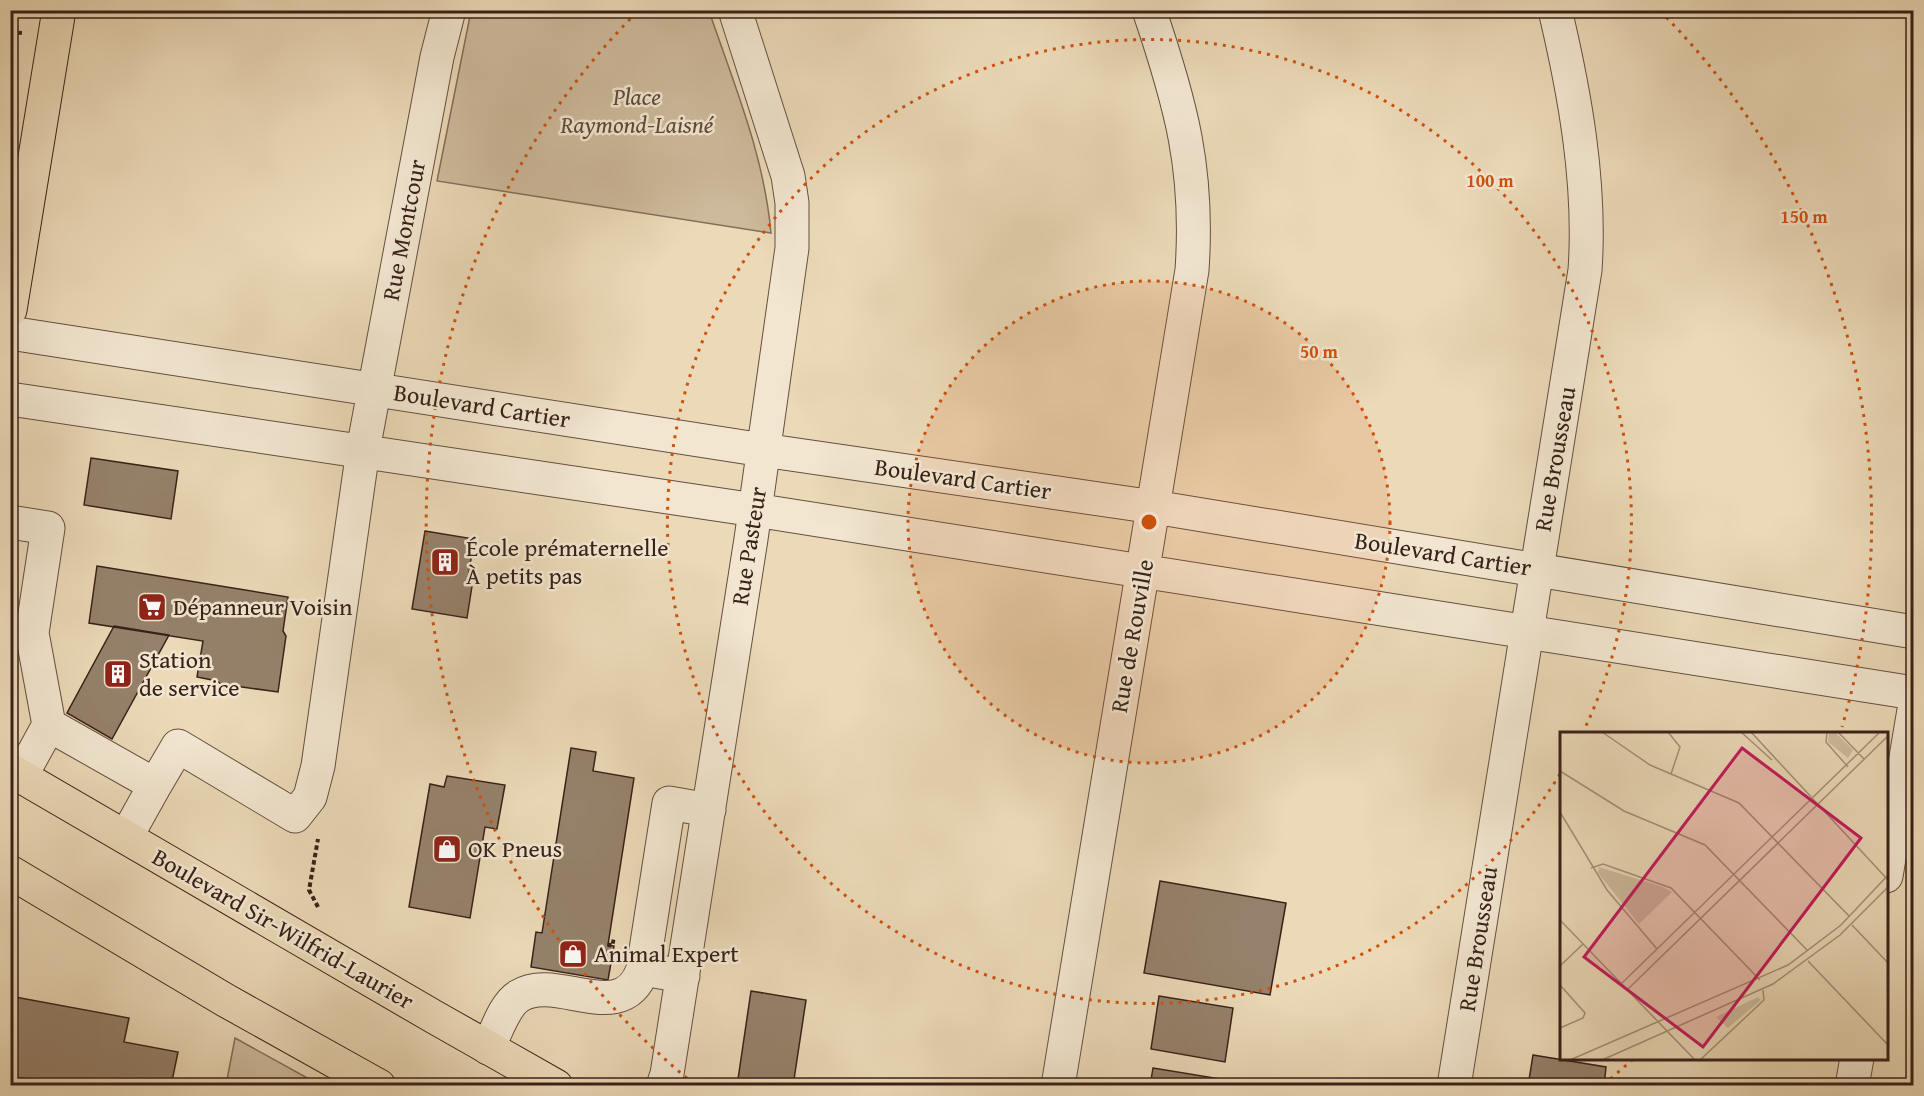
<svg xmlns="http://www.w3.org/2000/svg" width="1924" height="1096" viewBox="0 0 1924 1096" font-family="'Gentium Book Plus',serif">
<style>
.green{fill:#cdba9c;stroke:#826e5a;stroke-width:1.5}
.building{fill:#95816b;stroke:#382119;stroke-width:1.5}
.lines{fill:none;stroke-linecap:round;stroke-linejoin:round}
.minor-casing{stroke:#654f40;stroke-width:35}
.major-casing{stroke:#382119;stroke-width:35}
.path{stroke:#382119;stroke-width:4;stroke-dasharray:4.5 3;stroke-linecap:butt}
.minor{stroke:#f2e6d0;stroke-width:33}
.major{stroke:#ebd9b7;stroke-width:33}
.ring{fill:none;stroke:#ce510e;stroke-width:3;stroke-dasharray:3 6}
.labels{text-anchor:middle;stroke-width:5;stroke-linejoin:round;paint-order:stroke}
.park-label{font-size:24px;font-style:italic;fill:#5d473a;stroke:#f2e6d0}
.street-label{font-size:24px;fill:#382119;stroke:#f2e6d0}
.poi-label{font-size:24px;fill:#382119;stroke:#f2e6d0;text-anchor:start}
.inset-road{fill:none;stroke:#a38f78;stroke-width:1.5}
.view{fill:#c2185b;fill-opacity:0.15;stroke:#c2185b;stroke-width:3}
.inset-edge{fill:none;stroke:#382119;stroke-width:3}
.centre{fill:#ce510e;stroke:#f2e6d0;stroke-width:3}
.ring-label{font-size:18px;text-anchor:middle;font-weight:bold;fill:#ce510e;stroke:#f2e6d0;stroke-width:5;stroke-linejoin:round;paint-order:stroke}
</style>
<rect width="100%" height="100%" fill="#ebd9b7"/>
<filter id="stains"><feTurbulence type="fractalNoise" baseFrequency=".00333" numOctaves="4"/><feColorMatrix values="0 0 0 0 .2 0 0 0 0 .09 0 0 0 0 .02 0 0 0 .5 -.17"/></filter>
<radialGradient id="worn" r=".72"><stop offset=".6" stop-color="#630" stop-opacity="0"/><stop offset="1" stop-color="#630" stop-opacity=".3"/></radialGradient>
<path class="green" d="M 471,11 L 709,11 C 734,84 764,155 771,233 L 437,181 Z
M 235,1038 L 320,1085 L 226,1085 Z"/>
<path class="building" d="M 91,458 L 178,471 L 171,519 L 84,505 Z
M 425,531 L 474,539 L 467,585 L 472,586 L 467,618 L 412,609 Z
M 97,566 L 288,597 L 283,631 L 286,636 L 278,692 L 221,684 L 217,681 L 197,677 L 203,641 L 89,623 Z
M 114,626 L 169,635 L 112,739 L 67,713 Z
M 571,748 L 596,752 L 593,771 L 634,778 L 608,945 L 614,946 L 608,980 L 531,967 L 536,932 L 542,933 Z
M 447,776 L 505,785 L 497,829 L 485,827 L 470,918 L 409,907 L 430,784 L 444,787 Z
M 1160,881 L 1286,903 L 1270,995 L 1144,973 Z
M 751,991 L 806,1000 L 793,1086 L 737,1086 Z
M 1159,996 L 1233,1008 L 1225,1062 L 1151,1049 Z
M 15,997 L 129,1018 L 124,1042 L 178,1052 L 171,1086 L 64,1086 L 10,1076 L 10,1008 L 13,1008 Z
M 1533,1055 L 1606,1067 L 1604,1086 L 1528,1086 Z
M 1153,1068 L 1227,1080 L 1226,1086 L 1150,1086 Z"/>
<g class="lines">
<g class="minor-casing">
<path id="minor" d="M 10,333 L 763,450 L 1154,507 L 1914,632
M 10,399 L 755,510 L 1914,693
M 10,522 L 48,528 L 32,633
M 10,629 L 32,633 L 49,725 L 155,785 L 178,746 L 295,816 L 310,797 L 318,766 L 363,450 L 437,57 L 449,10
M 21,776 L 49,725
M 126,837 L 155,785
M 1886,876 L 1914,710
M 683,976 L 643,969 L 645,956 L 669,803 L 709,810
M 488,1048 C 496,1033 504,1005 519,996 C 557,972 622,1029 643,969
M 663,1086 L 667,1074 L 751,539 L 792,248 L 792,203 L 788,176 L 735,10
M 1058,1086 L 1192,270 C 1199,170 1181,104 1149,10
M 1454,1086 L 1585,270 C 1591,184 1575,94 1555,10
M 1852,1086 L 1857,1058"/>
</g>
<g class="major-casing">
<path id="major" d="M 10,310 L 59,10
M 10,770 L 436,1018 L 556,1086
M 10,872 L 225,1000 L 379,1086"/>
</g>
<path class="path" d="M 10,32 L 22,33
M 318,907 L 309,890 L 318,839
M 607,962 L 610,941 L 615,942"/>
<use href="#minor" class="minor"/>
<use href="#major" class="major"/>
</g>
<circle cx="1149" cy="522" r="241" fill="#ce510e" fill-opacity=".12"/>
<g class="ring">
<circle cx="1149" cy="522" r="241"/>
<path d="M1560 774A482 482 0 1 1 1584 730"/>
<path d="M1633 1059A723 723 0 0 1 1604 1084M694 1084A723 723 0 0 1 638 11M1660 11A723 723 0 0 1 1842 727"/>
</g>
<defs>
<g id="building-square" transform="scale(1.5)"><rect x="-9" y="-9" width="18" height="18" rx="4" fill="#8f2418" stroke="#f2e6d0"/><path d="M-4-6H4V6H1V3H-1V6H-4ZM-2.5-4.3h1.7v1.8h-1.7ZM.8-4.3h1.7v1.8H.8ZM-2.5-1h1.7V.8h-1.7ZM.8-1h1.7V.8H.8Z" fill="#fff"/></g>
<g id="supermarket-square" transform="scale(1.5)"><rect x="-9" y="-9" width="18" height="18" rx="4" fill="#8f2418" stroke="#f2e6d0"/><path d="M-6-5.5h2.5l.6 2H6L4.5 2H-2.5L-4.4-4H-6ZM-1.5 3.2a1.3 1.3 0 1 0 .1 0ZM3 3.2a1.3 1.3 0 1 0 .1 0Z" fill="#fff"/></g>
<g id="shop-square" transform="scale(1.5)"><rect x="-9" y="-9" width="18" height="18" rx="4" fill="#8f2418" stroke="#f2e6d0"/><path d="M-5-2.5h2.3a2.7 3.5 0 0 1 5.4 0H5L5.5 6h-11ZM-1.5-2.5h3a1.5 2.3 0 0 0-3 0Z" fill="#fff"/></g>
</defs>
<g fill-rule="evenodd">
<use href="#building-square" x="445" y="562"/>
<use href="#supermarket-square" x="152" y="607"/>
<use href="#building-square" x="118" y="674"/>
<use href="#shop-square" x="447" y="849"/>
<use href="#shop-square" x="573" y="954"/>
</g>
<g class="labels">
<g class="park-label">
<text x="637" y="105">Place<tspan x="637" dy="28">Raymond-Laisné</tspan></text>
</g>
<g class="street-label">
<text transform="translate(404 230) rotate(-79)" y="8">Rue Montcour</text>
<text transform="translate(482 406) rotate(9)" y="8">Boulevard Cartier</text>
<text transform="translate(1555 459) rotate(-80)" y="8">Rue Brousseau</text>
<text transform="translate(963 479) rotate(8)" y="8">Boulevard Cartier</text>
<text transform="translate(749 546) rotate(-81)" y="8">Rue Pasteur</text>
<text transform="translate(1443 554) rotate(9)" y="8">Boulevard Cartier</text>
<text transform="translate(1132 636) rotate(-80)" y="8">Rue de Rouville</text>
<text transform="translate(283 929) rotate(30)" y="8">Boulevard Sir-Wilfrid-Laurier</text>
<text transform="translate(1478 939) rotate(-81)" y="8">Rue Brousseau</text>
</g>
<g class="poi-label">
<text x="466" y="556">École prématernelle<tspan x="466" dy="28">À petits pas</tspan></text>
<text x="173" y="615">Dépanneur Voisin</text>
<text x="139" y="668">Station<tspan x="139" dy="28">de service</tspan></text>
<text x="468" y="857">OK Pneus</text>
<text x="594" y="962">Animal Expert</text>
</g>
</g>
<g transform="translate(1560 732)">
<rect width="328" height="328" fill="#ebd9b7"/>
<path d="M 269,1 L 276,1 L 293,18 L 288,26 L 268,10 ZM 39,135 L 103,155 L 112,160 L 79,192 L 38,141 ZM 198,265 L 201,268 L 168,296 L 156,285 Z" fill="#cdba9c"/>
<path class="inset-road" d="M 42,0 L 90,33 L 179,71 L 289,184M 108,0 L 120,15 L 111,42M 181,0 L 212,28M 191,0 L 329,149M 267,0 L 266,10 L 288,35M 278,0 L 304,27M 0,39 L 64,79 L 145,113 L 248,219M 0,80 L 47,158 L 97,217M 31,136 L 43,132 L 111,156 L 200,248M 0,188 L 108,300M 292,193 L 329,232M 248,229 L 329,314M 0,234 L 23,212M 61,252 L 320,0M 0,253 L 25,281 L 23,286 L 0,296M 67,258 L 329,3M 108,300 L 135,328M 10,328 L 228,233 L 281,193 L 329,142M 42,328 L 213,252 L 280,203 L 329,154M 140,328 L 204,268 L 203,258"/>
<path class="view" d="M 182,16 L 301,106 L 143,315 L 24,225 Z"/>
<rect width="328" height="328" class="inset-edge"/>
</g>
<circle cx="1149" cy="522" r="9" class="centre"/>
<g class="ring-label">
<text x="1490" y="187">100 m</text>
<text x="1804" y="223">150 m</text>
<text x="1319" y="358">50 m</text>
</g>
<rect width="1924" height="1096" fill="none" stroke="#ebd9b7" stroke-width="36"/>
<rect x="12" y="12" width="1900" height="1072" fill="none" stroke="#382119" stroke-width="3"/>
<rect x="18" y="18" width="1888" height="1060" fill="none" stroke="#382119" stroke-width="1.5"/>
<rect width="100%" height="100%" filter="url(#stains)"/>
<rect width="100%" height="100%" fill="url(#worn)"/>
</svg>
